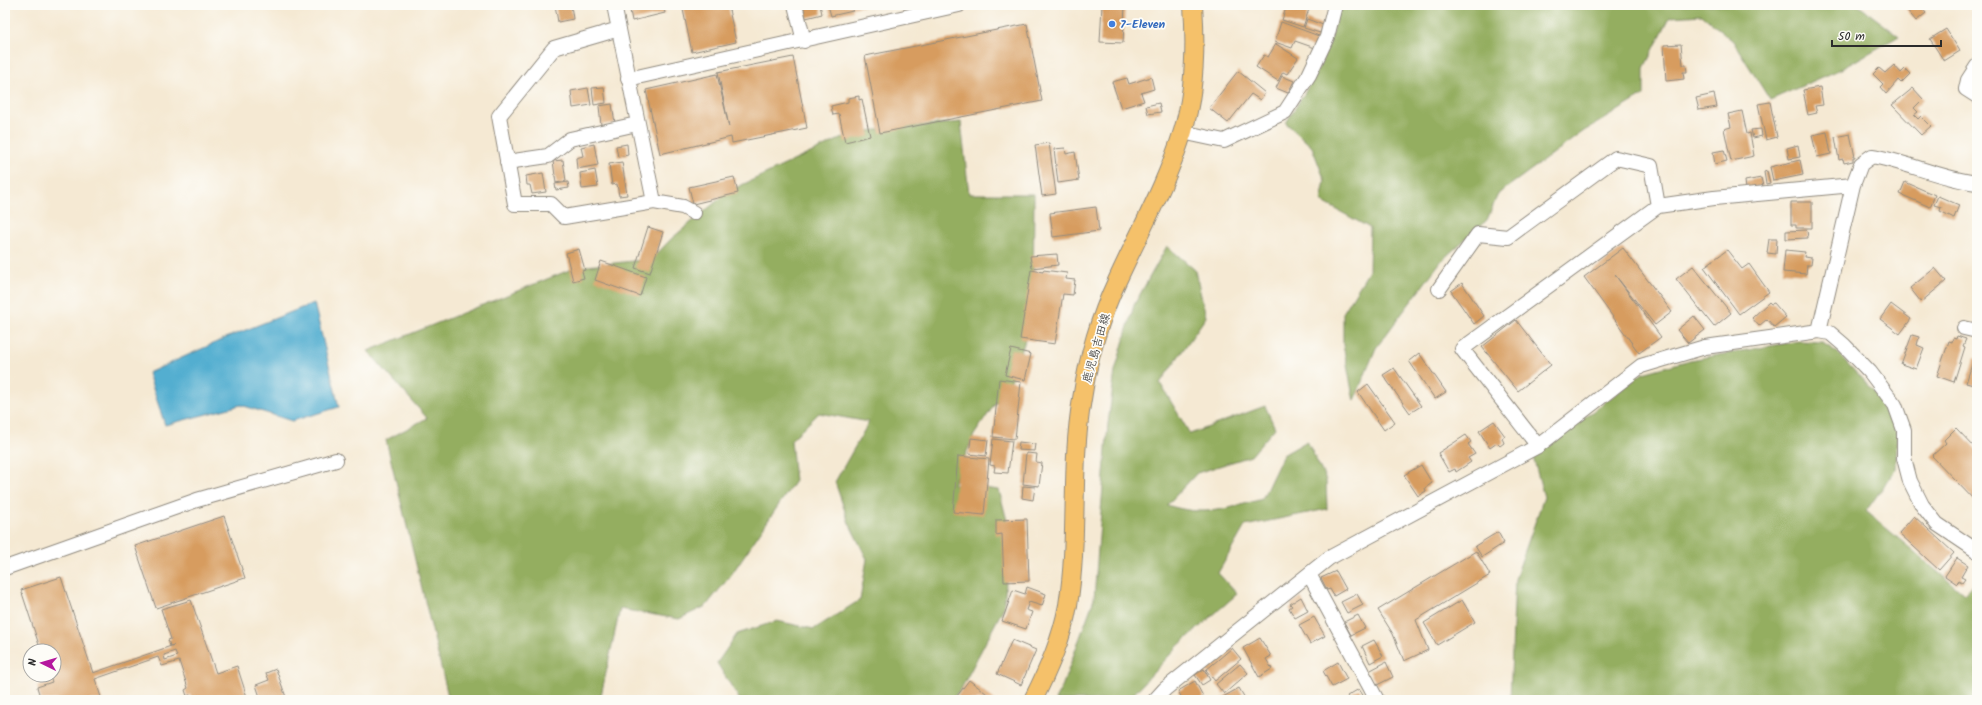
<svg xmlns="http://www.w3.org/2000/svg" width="1982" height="705" viewBox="0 0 1982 705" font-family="Kalam,'Klee One',sans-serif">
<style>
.forest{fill:#94ae60;stroke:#606c46}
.water{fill:#52aed0;stroke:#3e6c7e}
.building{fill:#d79c5e;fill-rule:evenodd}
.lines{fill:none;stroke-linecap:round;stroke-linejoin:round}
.minor-casing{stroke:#908a7f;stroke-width:16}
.major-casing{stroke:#908a7f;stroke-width:20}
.minor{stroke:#fff;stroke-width:14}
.major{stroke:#f5c16b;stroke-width:18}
.shop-dot{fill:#3f7fe0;stroke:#fdfcf7;stroke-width:1.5}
.labels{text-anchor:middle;stroke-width:3.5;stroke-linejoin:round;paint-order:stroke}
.shop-label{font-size:12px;font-weight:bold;fill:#366cbe;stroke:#fdfcf7;text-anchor:start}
.street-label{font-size:12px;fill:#2b2b2b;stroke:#fdfcf7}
</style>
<rect width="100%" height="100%" fill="#fdfcf7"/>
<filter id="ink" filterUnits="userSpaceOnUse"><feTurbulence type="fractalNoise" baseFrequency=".025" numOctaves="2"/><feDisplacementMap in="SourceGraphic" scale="8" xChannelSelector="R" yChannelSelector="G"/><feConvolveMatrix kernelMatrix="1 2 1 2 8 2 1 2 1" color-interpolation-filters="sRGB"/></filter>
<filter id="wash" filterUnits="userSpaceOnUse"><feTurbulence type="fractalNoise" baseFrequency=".012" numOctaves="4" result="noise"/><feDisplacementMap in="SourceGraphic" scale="16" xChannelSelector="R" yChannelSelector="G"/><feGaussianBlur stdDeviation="0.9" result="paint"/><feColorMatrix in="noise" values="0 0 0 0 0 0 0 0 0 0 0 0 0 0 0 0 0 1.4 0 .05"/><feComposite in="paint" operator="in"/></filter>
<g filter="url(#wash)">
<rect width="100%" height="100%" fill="#f5e9d3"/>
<path class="forest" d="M 1338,5 L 1858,5 L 1899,36 L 1841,69 L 1770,100 L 1733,41 L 1702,15 L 1670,17 L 1644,68 L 1644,95 L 1584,131 L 1498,194 L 1487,220 L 1442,260 L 1376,348 L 1354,401 L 1343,345 L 1343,313 L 1369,271 L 1370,228 L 1321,201 L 1325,181 L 1312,147 L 1286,123 C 1310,84 1333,51 1338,5 Z
M 961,122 L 969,194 L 1034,194 L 1033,316 L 1013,377 L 974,435 L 953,484 L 999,490 L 1010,532 L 1004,607 L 961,689 L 951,700 L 740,700 L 717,663 L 737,634 L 777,621 L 814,629 L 860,600 L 867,559 L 849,523 L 835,482 L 869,422 L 819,413 L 791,440 L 795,481 L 731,575 L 706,606 L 679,619 L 620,609 L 600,700 L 449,700 L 386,440 L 427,418 L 368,351 L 577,267 L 652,259 L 671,239 L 729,191 L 855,132 Z
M 1167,246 L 1195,270 L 1206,317 L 1160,383 L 1190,434 L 1265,406 L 1275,428 L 1251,456 L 1197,473 L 1167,505 C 1204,517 1227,509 1262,499 L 1283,455 L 1307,441 L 1326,480 L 1327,509 L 1245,526 L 1218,573 L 1237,594 L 1179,645 L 1128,700 L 1055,700 L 1062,687 L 1094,599 L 1108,424 L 1115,371 L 1134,305 Z
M 1799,341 L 1821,342 L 1837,352 L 1885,404 L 1897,432 L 1896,469 L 1866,511 L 1964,594 L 1977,580 L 1977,700 L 1510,700 L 1515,579 L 1544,497 L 1533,457 L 1643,373 L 1690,360 Z"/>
<path class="water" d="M 314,303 L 339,407 L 292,421 L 241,405 L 165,425 L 148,373 L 228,337 Z"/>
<g id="blocks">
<path class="building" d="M 555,5 L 571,5 L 573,19 L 558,22 Z
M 629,5 L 663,5 L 665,13 L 632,21 Z
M 682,5 L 728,5 L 736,42 L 692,52 Z
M 803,5 L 820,5 L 822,14 L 806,18 Z
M 828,5 L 864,5 L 864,6 L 852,8 L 853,11 L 831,16 Z
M 1102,5 L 1125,5 L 1123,43 L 1100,42 Z
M 1287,5 L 1310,6 L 1303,27 L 1282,20 Z
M 1903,5 L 1919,5 L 1926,13 L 1916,21 Z
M 1307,19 L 1323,25 L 1320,33 L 1304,28 Z
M 1281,22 L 1319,36 L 1315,48 L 1295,41 L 1292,48 L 1275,42 Z
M 1027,24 L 1042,101 L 880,133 L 865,56 Z
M 1946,29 L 1960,51 L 1944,61 L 1930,39 Z
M 1276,44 L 1298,58 L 1287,74 L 1283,72 L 1278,81 L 1256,67 L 1264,55 L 1268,57 Z
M 1681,44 L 1683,65 L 1686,65 L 1687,72 L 1683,72 L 1684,79 L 1666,81 L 1664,45 Z
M 793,57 L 807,128 L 732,143 L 731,137 L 660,154 L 646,90 L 717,74 L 729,127 L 718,72 Z
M 1894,65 L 1901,73 L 1905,69 L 1910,74 L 1901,83 L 1898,80 L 1886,94 L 1880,87 L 1883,84 L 1873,74 L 1879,68 L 1885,73 Z
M 1238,71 L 1265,93 L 1260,100 L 1251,94 L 1228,123 L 1209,108 Z
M 1282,76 L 1294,81 L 1288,93 L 1276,88 Z
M 1151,77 L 1154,89 L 1141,93 L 1144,101 L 1121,108 L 1112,82 L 1127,78 L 1129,84 Z
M 604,87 L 606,103 L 594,105 L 592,88 Z
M 1820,87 L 1823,105 L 1815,106 L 1817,113 L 1808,115 L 1803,90 Z
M 588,88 L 591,105 L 573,108 L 571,91 Z
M 1913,88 L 1923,99 L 1914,108 L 1918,112 L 1914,115 L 1918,119 L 1921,116 L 1931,126 L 1921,135 L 1892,105 Z
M 1714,94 L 1717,107 L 1699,110 L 1696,98 Z
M 859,96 L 859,100 L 862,99 L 870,136 L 845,142 L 839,114 L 833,115 L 831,106 L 848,102 L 848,98 Z
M 1770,102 L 1777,137 L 1766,140 L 1758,104 Z
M 1159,103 L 1161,112 L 1148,114 L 1146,106 Z
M 612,104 L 615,123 L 601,125 L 599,106 Z
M 1742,111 L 1747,134 L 1750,133 L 1754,156 L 1731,161 L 1724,129 L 1731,127 L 1728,114 Z
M 1761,129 L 1762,136 L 1753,138 L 1751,130 Z
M 1827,132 L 1831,154 L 1817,157 L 1812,135 Z
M 1850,134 L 1855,157 L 1853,157 L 1853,161 L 1844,163 L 1843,159 L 1839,160 L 1835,137 Z
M 1049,143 L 1056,194 L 1042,196 L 1035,145 Z
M 594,144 L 598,165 L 577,169 L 576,158 L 583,156 L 581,147 Z
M 627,144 L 628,155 L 618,157 L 616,146 Z
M 1798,145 L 1800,157 L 1789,159 L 1787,148 Z
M 1065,148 L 1066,154 L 1075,152 L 1079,180 L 1058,183 L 1054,149 Z
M 1724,150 L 1727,161 L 1715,164 L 1713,152 Z
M 563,160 L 566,181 L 556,183 L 553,161 Z
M 1800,160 L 1803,175 L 1773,181 L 1770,167 Z
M 622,162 L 627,195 L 619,196 L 617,184 L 612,185 L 609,164 Z
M 595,170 L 598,187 L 582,189 L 580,173 Z
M 1767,171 L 1770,183 L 1766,184 L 1764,172 Z
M 543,173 L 546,192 L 532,194 L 530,185 L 527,185 L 526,176 Z
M 734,177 L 738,193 L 693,204 L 689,187 Z
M 1761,178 L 1763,186 L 1746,189 L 1745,181 Z
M 568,182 L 569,188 L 556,190 L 555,184 Z
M 1905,182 L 1935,195 L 1930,207 L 1900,194 Z
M 1938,196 L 1959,205 L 1954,218 L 1940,211 L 1941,207 L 1934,205 Z
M 1791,202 L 1812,202 L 1812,228 L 1796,228 L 1796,225 L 1791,225 Z
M 1096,207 L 1099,231 L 1053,237 L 1050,213 Z
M 648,227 L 663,232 L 650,273 L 635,268 Z
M 1807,230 L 1808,238 L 1786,239 L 1786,231 Z
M 1769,239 L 1777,239 L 1776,254 L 1767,253 Z
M 1623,248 L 1672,312 L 1655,325 L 1615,275 L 1661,337 L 1639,353 L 1584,277 Z
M 579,249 L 585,270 L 582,271 L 584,278 L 573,281 L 566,253 Z
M 1727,250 L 1742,269 L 1749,264 L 1769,292 L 1739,314 L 1704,267 Z
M 1785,250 L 1805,252 L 1804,257 L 1812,258 L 1811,265 L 1807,265 L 1806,274 L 1783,272 Z
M 1057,254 L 1058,265 L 1032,268 L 1030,256 Z
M 601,261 L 646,277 L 640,296 L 595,280 Z
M 1693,266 L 1731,313 L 1714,327 L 1676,279 Z
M 1935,268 L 1946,281 L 1921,302 L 1910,288 Z
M 1031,270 L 1043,272 L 1043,270 L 1067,273 L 1066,279 L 1075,280 L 1073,295 L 1063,294 L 1055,344 L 1020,339 Z
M 1462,283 L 1484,316 L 1474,324 L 1451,291 Z
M 1769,302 L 1771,304 L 1774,303 L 1786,317 L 1774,327 L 1767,319 L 1759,326 L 1752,318 Z
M 1891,304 L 1911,319 L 1900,334 L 1880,319 Z
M 1694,316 L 1705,330 L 1688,343 L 1677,330 Z
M 1516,320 L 1551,365 L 1518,391 L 1482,347 Z
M 1912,335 L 1919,337 L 1917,345 L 1924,348 L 1916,369 L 1901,364 Z
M 1957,336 L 1966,339 L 1963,346 L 1965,347 L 1954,382 L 1937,376 L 1949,341 L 1952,342 L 1953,338 L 1956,339 Z
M 1011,349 L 1031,354 L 1025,380 L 1005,375 Z
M 1419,353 L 1446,392 L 1435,399 L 1409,361 Z
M 1974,358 L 1977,359 L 1977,386 L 1966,383 Z
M 1394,368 L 1421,406 L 1410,413 L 1383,375 Z
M 999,379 L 1021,382 L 1015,439 L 993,437 Z
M 1368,384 L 1395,422 L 1384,430 L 1358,392 Z
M 1494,421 L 1505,436 L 1502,438 L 1504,443 L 1500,446 L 1497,443 L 1490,448 L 1479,431 Z
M 1956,428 L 1977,450 L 1977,503 L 1932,456 L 1946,443 L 1944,440 Z
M 1466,435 L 1471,442 L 1468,444 L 1475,454 L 1468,458 L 1471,462 L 1456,472 L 1455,469 L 1449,472 L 1438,453 Z
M 971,438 L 988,440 L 986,456 L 969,454 Z
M 993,439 L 1012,441 L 1008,473 L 994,472 L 995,466 L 990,465 Z
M 1019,442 L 1035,444 L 1034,451 L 1018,450 Z
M 1026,453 L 1037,454 L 1036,462 L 1042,463 L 1039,486 L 1023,484 Z
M 958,456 L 989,459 L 984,515 L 953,512 Z
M 1421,465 L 1432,483 L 1425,488 L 1426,491 L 1418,496 L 1404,475 Z
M 1023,486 L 1035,487 L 1033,500 L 1022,498 Z
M 224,516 L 245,578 L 156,608 L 135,546 Z
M 1914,516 L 1954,553 L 1939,570 L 1899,533 Z
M 1027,519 L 1029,581 L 1004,582 L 1002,534 L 996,535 L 996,520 Z
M 1498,532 L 1504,543 L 1482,557 L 1475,546 Z
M 1476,551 L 1490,575 L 1416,620 L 1428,650 L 1404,661 L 1393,634 L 1378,610 Z
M 1957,558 L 1968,565 L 1961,577 L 1965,579 L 1962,583 L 1958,581 L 1957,584 L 1945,576 Z
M 1336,571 L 1346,589 L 1334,596 L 1330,589 L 1327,590 L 1321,578 Z
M 61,577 L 93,673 L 174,645 L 170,646 L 168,640 L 171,639 L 161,609 L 191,600 L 216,673 L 237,666 L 248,700 L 192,700 L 190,695 L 187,696 L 185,690 L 188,688 L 179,661 L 162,666 L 158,657 L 95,679 L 102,700 L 41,700 L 37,687 L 52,682 L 49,675 L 54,675 L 54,651 L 41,651 L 21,590 ZM 175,651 L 177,656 L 165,660 L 164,655 Z
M 1027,587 L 1046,594 L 1042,606 L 1029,602 L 1026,610 L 1032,612 L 1026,629 L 1002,621 L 1013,590 L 1025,594 Z
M 1357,594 L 1363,605 L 1347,613 L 1341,602 Z
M 1301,597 L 1308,611 L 1295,618 L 1289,608 L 1292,606 L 1290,604 Z
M 1462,600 L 1475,622 L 1437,645 L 1424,623 Z
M 1358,615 L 1365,628 L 1351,635 L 1344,622 Z
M 1314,617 L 1325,636 L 1310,644 L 1299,625 Z
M 1260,638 L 1271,656 L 1266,659 L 1272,669 L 1259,677 L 1243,648 Z
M 1012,640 L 1036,650 L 1021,685 L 997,674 Z
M 1374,640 L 1383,656 L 1370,663 L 1362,646 Z
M 1232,648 L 1241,659 L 1215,681 L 1206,670 Z
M 1338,662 L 1347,679 L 1332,687 L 1323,671 Z
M 1386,662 L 1393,677 L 1377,685 L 1369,671 Z
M 1240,664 L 1248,673 L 1224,694 L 1216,684 Z
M 276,669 L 287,700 L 261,700 L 256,685 L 269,680 L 266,673 Z
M 1204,669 L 1210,680 L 1202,685 L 1195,675 Z
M 969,680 L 995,700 L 954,700 Z
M 1195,681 L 1205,700 L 1183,700 L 1178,691 Z
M 1239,688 L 1246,700 L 1225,700 L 1223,697 Z
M 1359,689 L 1366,700 L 1350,700 L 1347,696 Z"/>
</g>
</g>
<g filter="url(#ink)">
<use href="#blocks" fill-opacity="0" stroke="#908a7f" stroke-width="1"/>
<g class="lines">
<g class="minor-casing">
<path id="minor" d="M 614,5 L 654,202 L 683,207 L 694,213
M 795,5 L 804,41
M 619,29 L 554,48 L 499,116 L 515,204 L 551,204 L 564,217 L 654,202
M 1977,66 L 1968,80 L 1966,89 L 1977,96
M 628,79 L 959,5
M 1182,132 L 1224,141 L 1285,112 L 1309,75 L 1327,37 L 1335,5
M 507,162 L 548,156 L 570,139 L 637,124
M 1439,289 L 1478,234 L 1508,237 L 1616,158 L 1651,166 L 1658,206
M 1964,328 L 1977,331
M 1819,331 L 1853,185 L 1861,164 L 1872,156 C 1908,162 1941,179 1977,183
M 1538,446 L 1462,349 L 1658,206 L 1714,198 L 1853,185
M 5,568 L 197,500 L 336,460
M 1309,574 L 1377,700
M 1155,700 L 1165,689 L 1329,558 L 1538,446 L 1641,366 L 1705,347 L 1819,331 L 1830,333 L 1844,345 L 1870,372 L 1895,405 L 1904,430 L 1904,458 L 1910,481 L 1922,505 L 1937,524 L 1977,551"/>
</g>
<g class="major-casing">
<path id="major" d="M 1033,700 C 1048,670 1062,639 1068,605 C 1079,537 1070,467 1082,399 C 1088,359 1100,317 1117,281 C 1140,231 1167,183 1183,131 C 1195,91 1196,47 1193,5"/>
</g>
<use href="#minor" class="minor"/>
<use href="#major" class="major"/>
</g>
</g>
<circle class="shop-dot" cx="1112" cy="24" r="4"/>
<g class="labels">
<g class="shop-label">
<text x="1120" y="28">7-Eleven</text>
</g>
<g class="street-label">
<text transform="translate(1096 348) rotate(-74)" y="4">鹿児島吉田線</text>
</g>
</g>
<rect width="1982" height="705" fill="none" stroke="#fdfcf7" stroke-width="20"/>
<g transform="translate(42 663) rotate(275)"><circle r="19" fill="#fdfcf7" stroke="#a9a8a5"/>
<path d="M0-3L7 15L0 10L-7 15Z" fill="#b5179e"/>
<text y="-6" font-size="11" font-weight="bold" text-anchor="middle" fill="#2b2b2b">N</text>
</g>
<path d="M1832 40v6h109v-6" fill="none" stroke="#2b2b2b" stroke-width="2"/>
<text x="1838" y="40" font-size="12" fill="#2b2b2b" stroke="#fdfcf7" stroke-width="3" paint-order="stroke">50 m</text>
</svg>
